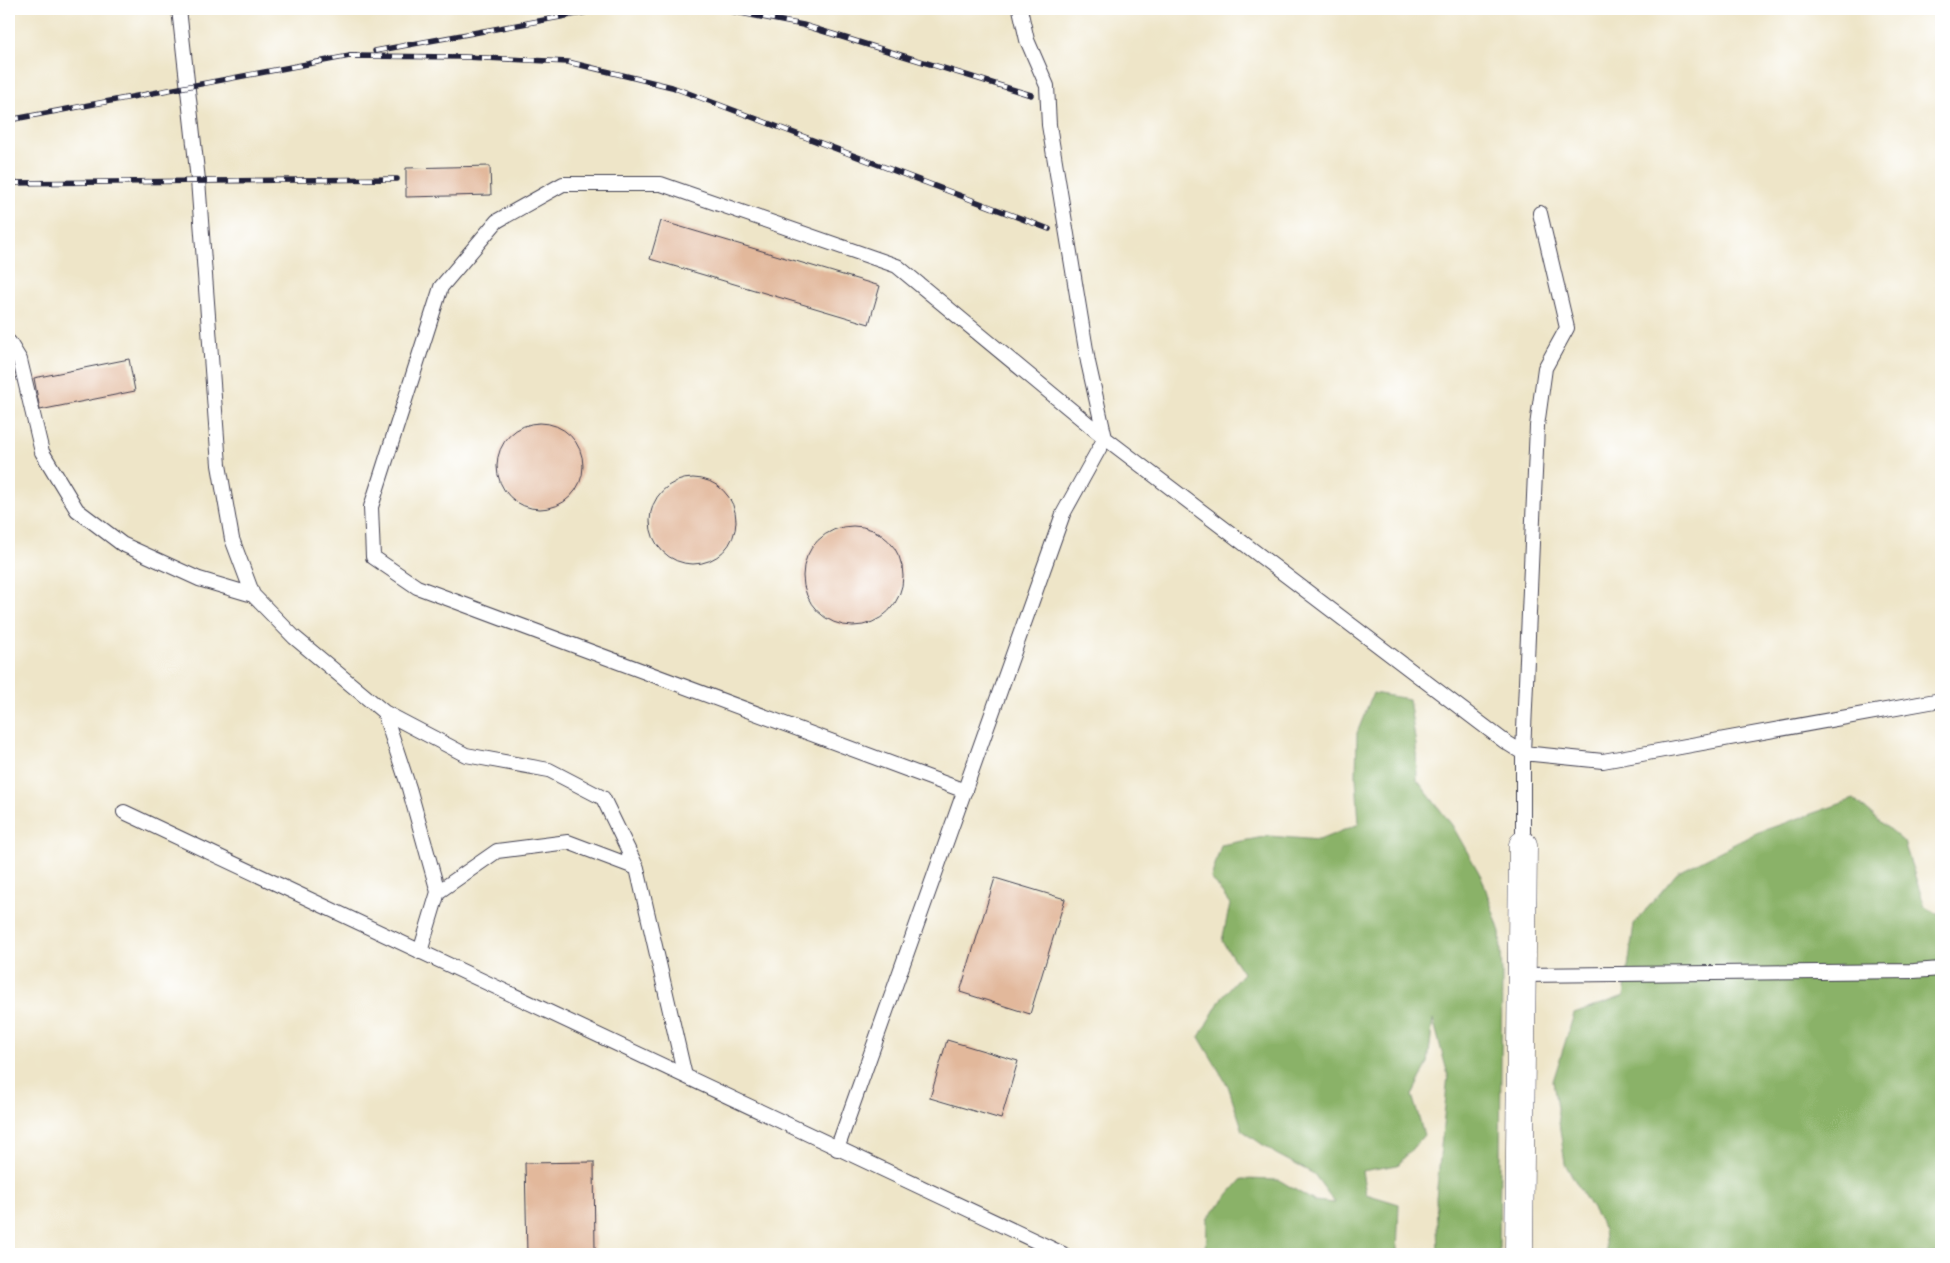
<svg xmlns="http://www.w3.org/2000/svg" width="1950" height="1263" viewBox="0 0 1950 1263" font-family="'Shantell Sans',sans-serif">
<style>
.forest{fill:#8ab268;stroke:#566a52}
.building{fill:#e2b89b}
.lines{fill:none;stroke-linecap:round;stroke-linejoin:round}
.service-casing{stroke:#413f50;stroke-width:16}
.minor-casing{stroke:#413f50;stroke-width:29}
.service{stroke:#fff;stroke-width:14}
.minor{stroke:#fff;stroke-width:28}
.rail-casing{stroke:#22223b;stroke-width:5.5}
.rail{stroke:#fff;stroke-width:4;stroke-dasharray:11;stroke-linecap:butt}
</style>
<rect width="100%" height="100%" fill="#fff"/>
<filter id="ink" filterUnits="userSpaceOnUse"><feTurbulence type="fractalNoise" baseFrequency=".02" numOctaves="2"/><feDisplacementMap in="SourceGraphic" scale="10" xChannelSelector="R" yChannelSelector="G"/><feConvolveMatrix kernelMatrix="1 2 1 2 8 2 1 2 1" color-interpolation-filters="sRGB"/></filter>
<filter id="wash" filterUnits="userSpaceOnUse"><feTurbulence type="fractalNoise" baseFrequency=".0096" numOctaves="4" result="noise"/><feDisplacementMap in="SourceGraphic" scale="20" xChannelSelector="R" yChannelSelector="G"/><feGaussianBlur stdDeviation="1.12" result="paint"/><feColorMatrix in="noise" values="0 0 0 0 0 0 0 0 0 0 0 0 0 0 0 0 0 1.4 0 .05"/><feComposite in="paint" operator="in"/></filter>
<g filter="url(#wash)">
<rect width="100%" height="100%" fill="#eee5c8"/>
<path class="forest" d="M 1373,693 L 1409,699 L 1416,745 L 1417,780 L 1452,825 L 1482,878 L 1500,932 L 1502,973 L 1499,1254 L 1438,1254 L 1436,1198 L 1448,1075 L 1433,1019 L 1428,1063 L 1412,1095 L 1424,1135 L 1398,1165 L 1362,1171 L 1366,1194 L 1399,1204 L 1397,1254 L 1206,1254 L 1207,1219 L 1242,1179 L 1279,1180 L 1314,1201 L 1335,1203 L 1314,1174 L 1276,1154 L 1243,1131 L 1228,1086 L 1199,1037 L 1222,997 L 1243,973 L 1222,941 L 1230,904 L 1211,878 L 1221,845 L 1269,836 L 1319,840 L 1359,824 L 1356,777 L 1357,733 Z
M 1854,799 L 1904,842 L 1925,907 L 1941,916 L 1941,1254 L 1606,1254 L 1604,1229 L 1565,1164 L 1553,1081 L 1574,1014 L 1624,996 L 1634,924 L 1677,873 L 1756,833 Z"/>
<g id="blocks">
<path class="building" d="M 490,166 L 491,195 L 406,197 L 406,168 Z
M 661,221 L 880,286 L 869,324 L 650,259 Z
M 129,359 L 135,391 L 40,410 L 34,378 Z
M497 466a43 43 0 1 1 86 0a43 43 0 1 1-86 0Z
M650 521a43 43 0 1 1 86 0a43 43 0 1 1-86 0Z
M803 576a50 50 0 1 1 100 0a50 50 0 1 1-100 0Z
M 995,878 L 1065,899 L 1030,1014 L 960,992 Z
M 947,1040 L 1018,1061 L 1001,1119 L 930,1098 Z
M 594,1162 L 595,1252 L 527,1254 L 525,1163 Z"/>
</g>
</g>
<g filter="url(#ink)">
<use href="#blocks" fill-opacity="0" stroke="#413f50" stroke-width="1"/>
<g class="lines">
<g class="service-casing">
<path id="service" d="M 179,9 L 198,180 L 219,465 L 232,539 L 253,595 L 294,637 L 384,712 L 466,755 L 549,770 L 603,798 L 637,868 L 685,1076
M 9,342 L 20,360 L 42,452 L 77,510 L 122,544 L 199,579 L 253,595
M 384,712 L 409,788 L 438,892 L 420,952
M 965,791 L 417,587 L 373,557 L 371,507 L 441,287 L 497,221 L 563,184 L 661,184 L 897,266 L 1105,438 L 1504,741 L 1523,753 L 1603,761 L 1941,700
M 124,812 L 1063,1254
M 1523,845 L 1523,753 L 1537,426 L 1545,368 L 1567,328 L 1540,213
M 438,892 L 497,851 L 568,842 L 637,868
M 1521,975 L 1914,971 L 1941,969
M 837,1149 L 1063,514 L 1105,438 L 1088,362 L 1049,125 L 1047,86 L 1027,40 L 1020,9"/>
</g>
<g class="minor-casing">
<path id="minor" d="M 1519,1254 L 1523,845"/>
</g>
<use href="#service" class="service"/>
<use href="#minor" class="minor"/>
<g class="rail-casing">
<path id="rail" d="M 720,9 L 803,25 L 1031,95
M 375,51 L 604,9
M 349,56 L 465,57 L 568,62 L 672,87 L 1049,229
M 9,120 L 355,55
M 9,183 L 397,179"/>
</g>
<use href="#rail" class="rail"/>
</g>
</g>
<rect width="1950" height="1263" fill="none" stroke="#fff" stroke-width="30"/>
</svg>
